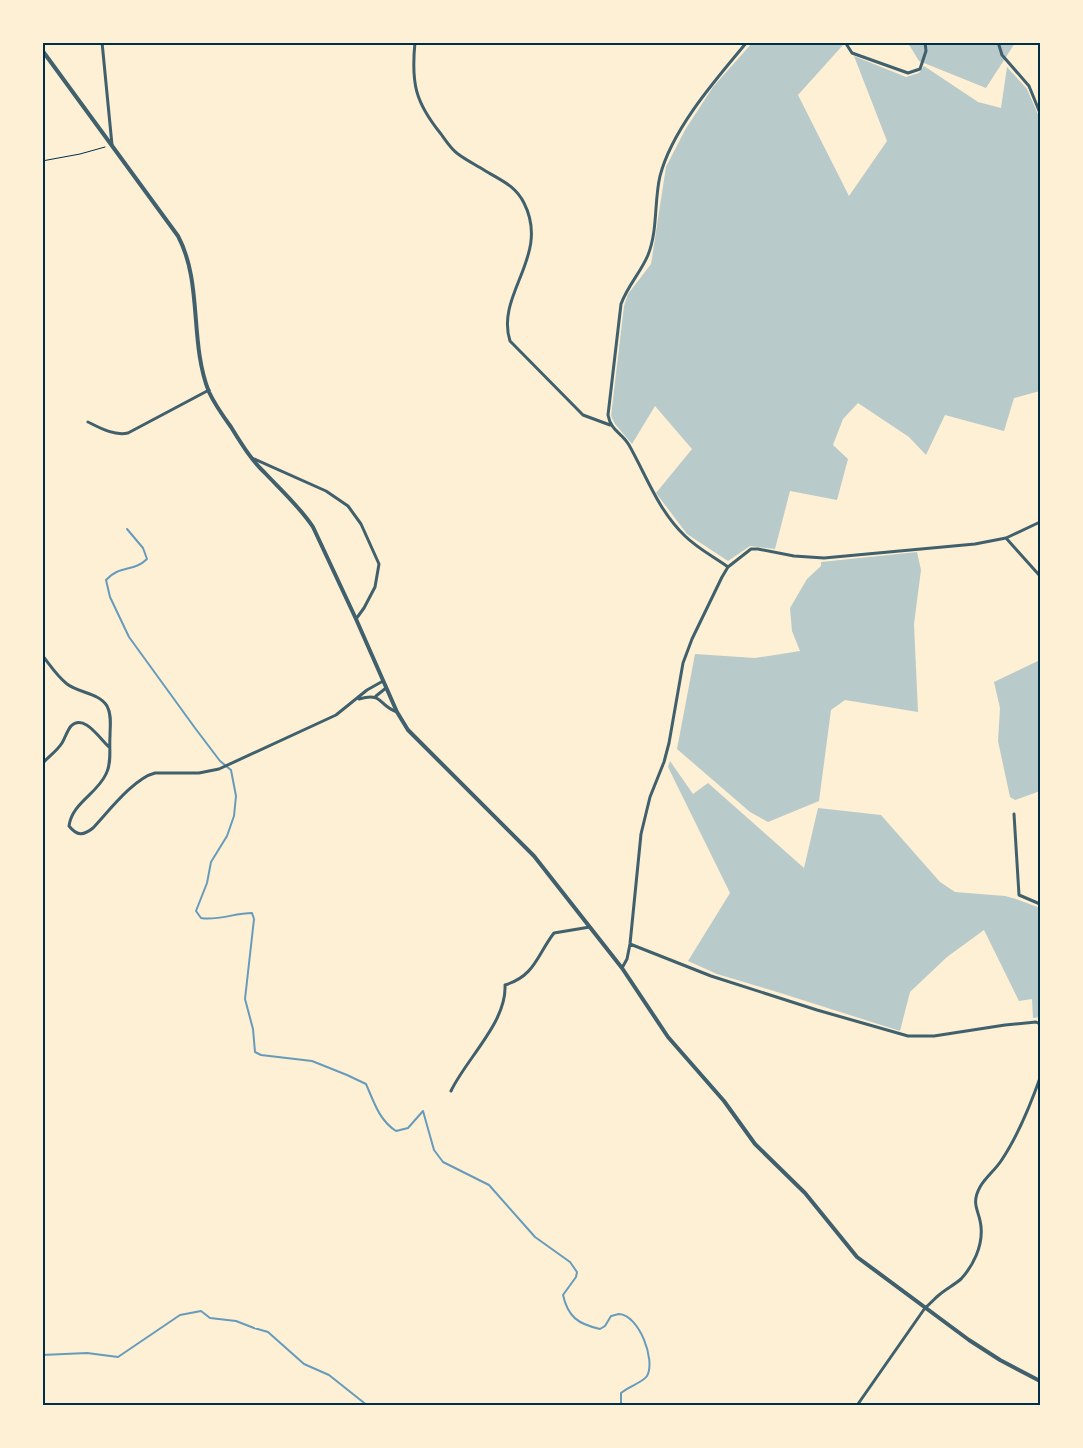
<svg xmlns="http://www.w3.org/2000/svg" width="1083" height="1448" viewBox="0 0 1083 1448" font-family="'Exo 2',sans-serif">
<style>
.green{fill:#b9caca}
.lines{fill:none;stroke-linecap:round;stroke-linejoin:round}
.stream{stroke:#669bbc;stroke-width:2}
.path{stroke:#003049;stroke-width:1}
.minor{stroke:#3f606c;stroke-width:3}
.tertiary{stroke:#3f606c;stroke-width:4}
.neatline{fill:none;stroke:#003049;stroke-width:2}
</style>
<rect width="100%" height="100%" fill="#fdf0d5"/>
<path class="green" d="M 752,43 L 842,43 L 843,45 L 798,95 L 849,196 L 887,141 L 854,56 L 906,77 L 919,73 L 924,66 L 978,102 L 1001,108 L 1007,67 L 1027,89 L 1040,119 L 1040,391 L 1014,398 L 1004,431 L 945,415 L 926,455 L 909,437 L 858,403 L 843,419 L 833,445 L 848,459 L 837,500 L 790,491 L 775,549 L 750,546 L 728,561 L 687,534 L 656,493 L 692,449 L 655,406 L 632,444 L 615,424 L 611,416 L 624,306 L 628,294 L 651,264 L 666,167 L 685,130 L 713,87 Z
M 908,43 L 1015,43 L 986,88 L 919,61 Z
M 917,552 L 921,570 L 914,624 L 918,712 L 845,700 L 831,710 L 819,801 L 768,822 L 750,812 L 677,749 L 695,654 L 755,658 L 800,651 L 792,631 L 790,608 L 807,579 L 821,566 L 821,562 Z
M 1040,660 L 1040,791 L 1015,800 L 1010,797 L 998,741 L 1000,708 L 994,682 Z
M 670,761 L 693,794 L 708,783 L 804,868 L 818,808 L 881,815 L 940,882 L 955,892 L 1005,896 L 1016,899 L 1040,908 L 1040,1017 L 1033,1018 L 1032,999 L 1019,1001 L 984,930 L 947,957 L 910,992 L 900,1031 L 774,991 L 717,974 L 688,961 L 730,893 L 668,767 Z"/>
<g class="lines">
<path class="stream" d="M 127,529 L 143,548 L 147,559 C 134,572 119,565 106,580 L 110,597 L 129,637 L 195,728 L 220,761 L 231,770 L 236,796 L 234,816 L 227,836 L 211,862 L 207,883 L 196,911 L 201,918 C 217,921 235,913 252,913 L 254,919 L 245,999 L 253,1029 L 255,1052 L 261,1055 L 312,1061 L 347,1075 L 366,1084 C 374,1102 379,1120 396,1131 L 408,1128 L 423,1111 L 434,1150 L 443,1162 L 489,1185 L 535,1237 L 570,1262 L 577,1272 L 576,1277 L 563,1295 C 568,1317 578,1324 600,1329 L 605,1326 L 611,1316 C 612,1316 618,1314 619,1314 C 639,1315 656,1360 647,1376 C 642,1383 629,1386 621,1393 L 621,1406
M 42,1355 L 87,1353 L 118,1357 L 180,1315 L 201,1311 L 210,1318 L 236,1321 L 254,1328 L 268,1332 L 304,1364 L 329,1375 L 368,1406"/>
<path class="path" d="M 42,161 L 80,154 L 105,147"/>
<path class="minor" d="M 102,42 L 112,145
M 415,42 C 411,83 415,102 441,134 C 446,141 451,149 458,154 C 466,160 476,165 484,170 C 500,180 515,185 524,203 C 551,256 495,294 510,341 L 583,415 L 610,425
M 845,42 L 852,53 L 908,73 L 920,69 L 926,51 L 925,42
M 998,42 L 1002,55 L 1029,86 L 1040,113
M 88,422 C 100,428 114,436 128,433 L 209,390
M 252,458 L 326,491 L 348,506 L 361,524 L 379,564 L 375,587 L 364,608 L 356,619
M 1006,538 L 1040,576
M 728,567 C 714,557 697,548 685,536 C 658,510 647,477 629,445 C 621,432 611,431 608,415 L 621,304 C 628,285 641,272 648,255 C 658,230 654,201 660,176 C 672,129 716,79 747,42
M 42,655 C 50,665 57,676 67,684 C 79,693 99,693 107,706 C 112,715 110,726 110,736 C 109,748 112,763 106,774 C 97,794 72,803 69,826 C 77,836 83,836 93,828 C 108,812 134,778 155,773 L 199,773 L 219,769 L 336,715 L 367,690 L 383,681
M 376,696 L 386,688
M 359,699 C 384,692 377,705 397,712
M 42,764 C 48,757 57,751 62,743 C 65,738 67,731 71,726 C 84,713 100,739 109,747
M 1014,814 L 1019,895 L 1040,904
M 630,944 L 711,976 L 817,1010 L 908,1036 L 934,1036 L 1005,1025 L 1036,1022 L 1040,1024
M 622,968 L 627,959 L 630,944 L 641,834 L 650,797 L 664,762 L 669,743 L 683,663 L 692,639 L 722,577 L 728,567 L 751,549 L 758,549 L 794,556 L 824,558 L 975,544 L 1006,538 L 1040,522
M 451,1091 C 466,1059 507,1022 505,985 C 535,976 537,955 554,933 L 590,927
M 858,1404 L 925,1308 C 930,1304 934,1299 939,1295 C 946,1289 954,1285 961,1279 C 973,1266 983,1246 981,1227 C 980,1211 970,1205 980,1187 C 985,1178 995,1170 1001,1161 C 1018,1136 1030,1106 1040,1078"/>
<path class="tertiary" d="M 42,50 L 178,236 C 203,283 189,342 209,392 C 215,405 223,416 231,427 C 241,443 251,460 265,473 C 282,491 299,506 313,527 L 356,619 L 397,712 L 408,730 L 534,856 L 622,968 L 668,1037 L 724,1101 L 755,1144 L 805,1193 L 857,1257 L 969,1340 L 1000,1360 L 1040,1381"/>
</g>
<rect width="1083" height="1448" fill="none" stroke="#fdf0d5" stroke-width="88"/>
<rect x="44" y="44" width="995" height="1360" class="neatline"/>
</svg>
